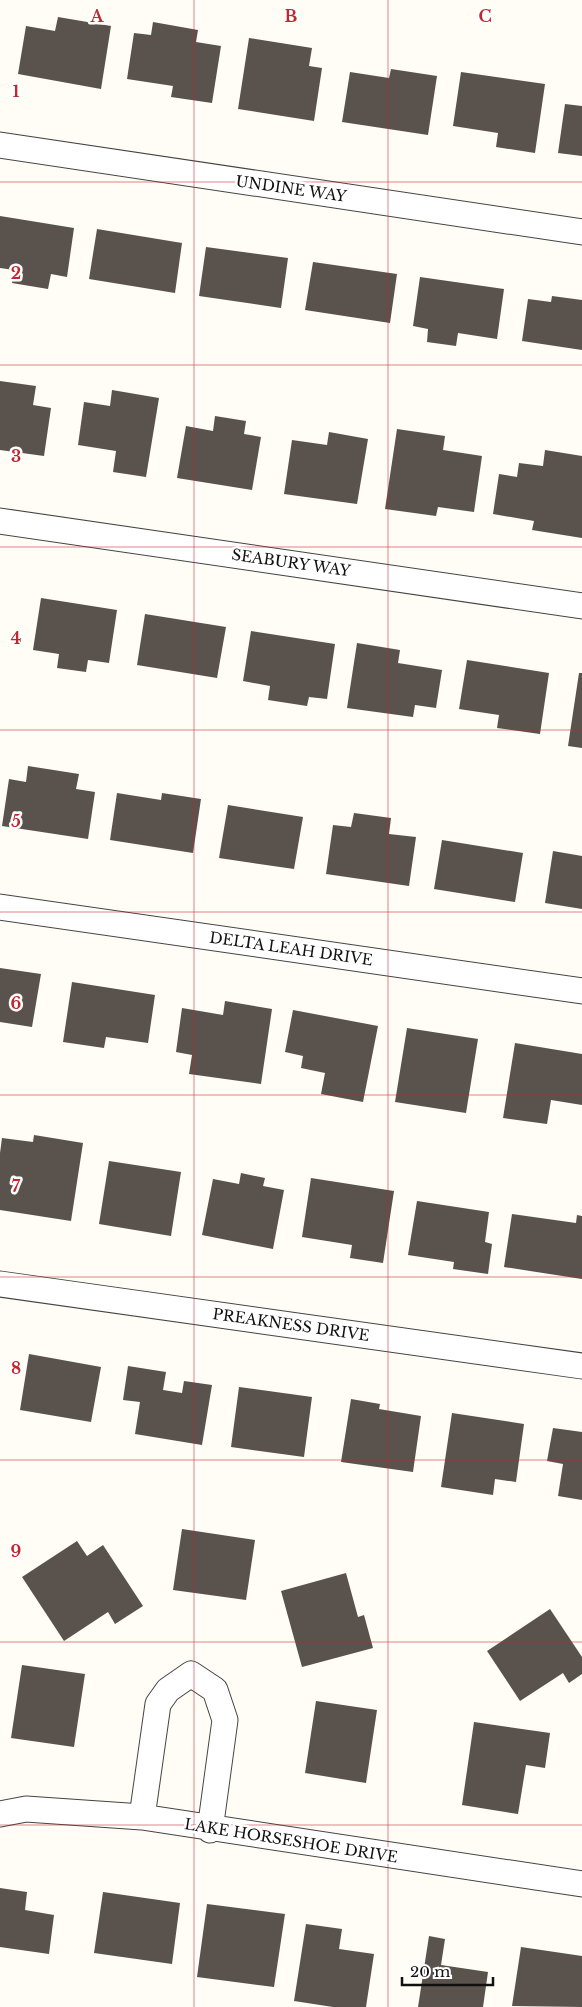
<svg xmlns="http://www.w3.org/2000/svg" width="582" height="2007" viewBox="0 0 582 2007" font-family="'Libre Baskerville',serif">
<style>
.building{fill:#5a524d}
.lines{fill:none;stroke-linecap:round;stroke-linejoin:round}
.minor-casing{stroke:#444;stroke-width:27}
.minor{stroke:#fff;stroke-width:25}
.grid{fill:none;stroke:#c4262e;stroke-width:1;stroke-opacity:0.55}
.labels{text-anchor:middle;stroke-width:5;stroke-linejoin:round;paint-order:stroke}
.street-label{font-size:15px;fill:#111;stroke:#fff}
.grid-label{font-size:16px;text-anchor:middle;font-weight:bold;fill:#c4262e;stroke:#fff;stroke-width:5;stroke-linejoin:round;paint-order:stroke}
</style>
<rect width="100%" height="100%" fill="#fffdf5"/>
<path class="building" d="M 58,17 L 111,26 L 101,89 L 18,74 L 26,26 L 55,31 Z
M 153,22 L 198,30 L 196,42 L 221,46 L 212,103 L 171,97 L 173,86 L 127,79 L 134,33 L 151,35 Z
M 249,38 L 312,48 L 309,66 L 322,68 L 314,121 L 238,109 Z
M 391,69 L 437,76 L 428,135 L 342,122 L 350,72 L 389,78 Z
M 461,72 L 545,84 L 535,153 L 496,147 L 498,133 L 453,126 Z
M 565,104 L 582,106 L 582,156 L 558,153 Z
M 0,216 L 74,228 L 67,277 L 51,274 L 48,289 L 12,283 L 14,270 L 0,268 Z
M 97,229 L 182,243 L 175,293 L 89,279 Z
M 206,247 L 288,258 L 281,308 L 199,296 Z
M 313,262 L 397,274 L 390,323 L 305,310 Z
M 420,277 L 504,289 L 497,339 L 458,333 L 456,346 L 427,342 L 428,329 L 413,326 Z
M 552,296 L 582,300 L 582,350 L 522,341 L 528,299 L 551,302 Z
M 0,381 L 36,386 L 33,405 L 51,408 L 44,456 L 0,450 Z
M 112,390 L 159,398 L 146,477 L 113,472 L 116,451 L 78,445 L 84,402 L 110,406 Z
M 215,416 L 246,421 L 244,434 L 261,437 L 252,490 L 177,478 L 186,426 L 213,431 Z
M 397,429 L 445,436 L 443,450 L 482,456 L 474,512 L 438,507 L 436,516 L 385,509 Z
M 329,432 L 368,439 L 357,504 L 284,494 L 292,440 L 327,445 Z
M 545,450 L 582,456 L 582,538 L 532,530 L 534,521 L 493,514 L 499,474 L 517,477 L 519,463 L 543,466 Z
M 41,598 L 117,610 L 109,663 L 88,660 L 86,672 L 57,668 L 59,654 L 33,650 Z
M 145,614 L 226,627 L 217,678 L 137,665 Z
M 251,631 L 335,644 L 327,699 L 309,697 L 307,706 L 268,700 L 270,686 L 243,681 Z
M 357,643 L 400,650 L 398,663 L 442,670 L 436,708 L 415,705 L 413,717 L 347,708 Z
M 467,660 L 549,673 L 540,734 L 497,728 L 499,715 L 459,709 Z
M 579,673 L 582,673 L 582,748 L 568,746 Z
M 28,766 L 79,774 L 76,789 L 95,792 L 88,839 L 2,826 L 9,779 L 26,782 Z
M 117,793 L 161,800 L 162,793 L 201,799 L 193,853 L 110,840 Z
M 228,805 L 303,817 L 294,869 L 219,858 Z
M 354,813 L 391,818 L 389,834 L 416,837 L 409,886 L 326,874 L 333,825 L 351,827 Z
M 442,840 L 523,853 L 515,902 L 434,889 Z
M 553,851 L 582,856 L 582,909 L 545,903 Z
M 0,968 L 41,974 L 32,1027 L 0,1022 Z
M 72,982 L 155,995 L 148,1043 L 106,1037 L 104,1048 L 63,1042 Z
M 225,1001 L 272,1009 L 261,1084 L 189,1074 L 192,1055 L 176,1052 L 182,1008 L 223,1015 Z
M 293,1010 L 378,1026 L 363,1102 L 321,1094 L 325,1073 L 301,1068 L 303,1056 L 285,1052 Z
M 407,1028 L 478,1039 L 466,1113 L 395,1102 Z
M 515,1043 L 582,1054 L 582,1105 L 551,1100 L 547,1124 L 503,1118 Z
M 34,1135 L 83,1143 L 71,1221 L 0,1210 L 0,1153 L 2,1138 L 33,1142 Z
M 109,1161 L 181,1172 L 171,1236 L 99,1224 Z
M 241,1173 L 265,1178 L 263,1186 L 284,1190 L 273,1249 L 202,1235 L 213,1179 L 239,1184 Z
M 311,1178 L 394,1191 L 383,1263 L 350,1258 L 352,1245 L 302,1237 Z
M 417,1201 L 489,1212 L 485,1242 L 492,1244 L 488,1274 L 453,1269 L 454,1262 L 408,1255 Z
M 512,1214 L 576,1223 L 577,1215 L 582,1216 L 582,1279 L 504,1267 Z
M 29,1354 L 101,1367 L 91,1422 L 20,1410 Z
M 128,1366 L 166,1372 L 163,1390 L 182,1393 L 184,1381 L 212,1385 L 202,1445 L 135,1434 L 140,1402 L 123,1400 Z
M 239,1387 L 312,1397 L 304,1457 L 231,1447 Z
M 351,1399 L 380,1404 L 379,1409 L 421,1416 L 413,1472 L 341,1462 Z
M 452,1413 L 524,1424 L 516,1482 L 495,1479 L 493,1495 L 441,1487 Z
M 553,1428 L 582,1432 L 582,1500 L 558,1496 L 563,1464 L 547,1461 Z
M 182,1529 L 255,1540 L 246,1600 L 173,1590 Z
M 77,1541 L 87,1556 L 103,1545 L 143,1606 L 115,1624 L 108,1612 L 64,1641 L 22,1577 Z
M 346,1573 L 358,1617 L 364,1615 L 373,1648 L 302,1667 L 281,1591 Z
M 550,1609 L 582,1657 L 582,1674 L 569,1683 L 563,1673 L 520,1701 L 487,1651 Z
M 22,1665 L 85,1674 L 74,1747 L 11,1738 Z
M 316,1701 L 377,1710 L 366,1783 L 305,1773 Z
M 474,1722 L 550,1733 L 545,1768 L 526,1765 L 518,1814 L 462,1805 Z
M 0,1888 L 27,1892 L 25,1910 L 54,1915 L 49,1954 L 0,1947 Z
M 103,1892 L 180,1903 L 172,1964 L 94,1953 Z
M 207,1904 L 285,1914 L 274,1987 L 197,1977 Z
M 306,1924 L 342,1929 L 339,1949 L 374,1954 L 366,2007 L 333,2007 L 294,2001 Z
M 429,1936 L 445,1939 L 441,1965 L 488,1972 L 483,2007 L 418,2007 Z
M 521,1947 L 582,1956 L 582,2007 L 512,2006 Z"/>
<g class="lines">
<g class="minor-casing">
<path id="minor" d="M 0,145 L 582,232
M 0,521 L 582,606
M 0,907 L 582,991
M 0,1284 L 582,1366
M 0,1814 L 26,1809 L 142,1817 L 582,1884
M 142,1817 L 158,1704 L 168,1690 L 191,1674 L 215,1690 L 225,1720 L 210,1830"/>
</g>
<use href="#minor" class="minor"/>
</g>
<path class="grid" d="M 194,0 L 194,2007M 388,0 L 388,2007M 0,182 L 582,182M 0,365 L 582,365M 0,547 L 582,547M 0,730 L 582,730M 0,912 L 582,912M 0,1095 L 582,1095M 0,1277 L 582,1277M 0,1460 L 582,1460M 0,1642 L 582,1642M 0,1825 L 582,1825"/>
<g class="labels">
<g class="street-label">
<text transform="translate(291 189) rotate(8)" y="5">UNDINE WAY</text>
<text transform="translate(291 563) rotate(8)" y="5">SEABURY WAY</text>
<text transform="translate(291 949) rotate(8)" y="5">DELTA LEAH DRIVE</text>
<text transform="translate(291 1325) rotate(8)" y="5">PREAKNESS DRIVE</text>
<text transform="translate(291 1841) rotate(9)" y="5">LAKE HORSESHOE DRIVE</text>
</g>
</g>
<g class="grid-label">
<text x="97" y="22">A</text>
<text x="291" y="22">B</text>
<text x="485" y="22">C</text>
<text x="16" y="97">1</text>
<text x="16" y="279">2</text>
<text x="16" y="462">3</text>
<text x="16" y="644">4</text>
<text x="16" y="827">5</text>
<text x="16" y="1009">6</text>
<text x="16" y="1192">7</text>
<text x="16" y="1374">8</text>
<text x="16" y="1557">9</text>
</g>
<path d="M402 1977v8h91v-8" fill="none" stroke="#111111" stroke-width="2.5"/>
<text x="410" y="1977" font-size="15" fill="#111111" stroke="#ffffff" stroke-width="4" paint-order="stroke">20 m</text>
</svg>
